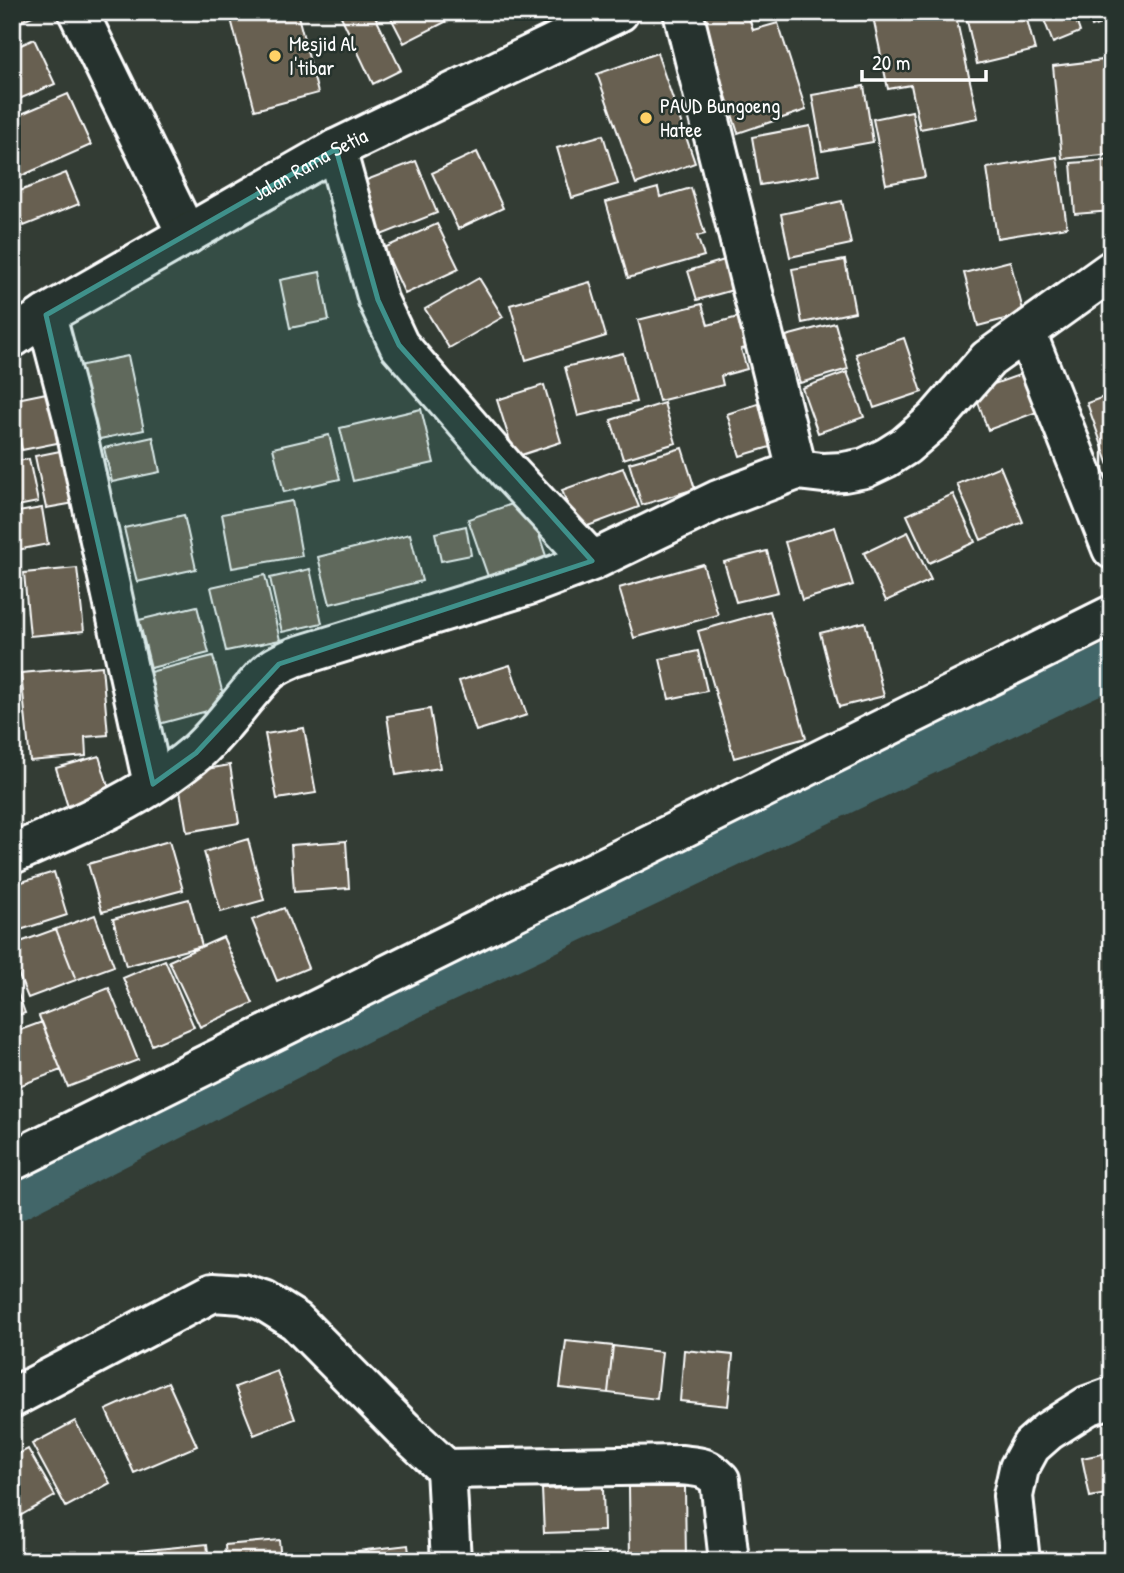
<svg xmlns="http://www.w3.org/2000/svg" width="1124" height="1573" viewBox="0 0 1124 1573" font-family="'Patrick Hand',sans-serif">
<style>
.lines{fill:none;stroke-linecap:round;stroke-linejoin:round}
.canal{stroke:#436669;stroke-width:44}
.building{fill:#686151;stroke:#fff;stroke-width:2}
.minor-casing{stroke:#fff;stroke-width:44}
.tertiary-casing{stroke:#fff;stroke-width:44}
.minor{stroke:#26332d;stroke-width:38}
.tertiary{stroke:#26332d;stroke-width:38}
.marked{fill:#3f918b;fill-opacity:0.2;stroke:#3f918b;stroke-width:5;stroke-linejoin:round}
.poi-dot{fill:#ffd166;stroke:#26332d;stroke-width:2.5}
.labels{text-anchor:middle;stroke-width:5;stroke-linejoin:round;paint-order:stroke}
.poi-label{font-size:21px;fill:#fff;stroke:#26332d;text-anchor:start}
.street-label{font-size:21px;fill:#fff;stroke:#26332d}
</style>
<rect width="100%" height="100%" fill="#333c34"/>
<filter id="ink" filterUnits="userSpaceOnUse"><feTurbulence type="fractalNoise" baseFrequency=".0143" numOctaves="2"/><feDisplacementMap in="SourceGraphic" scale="14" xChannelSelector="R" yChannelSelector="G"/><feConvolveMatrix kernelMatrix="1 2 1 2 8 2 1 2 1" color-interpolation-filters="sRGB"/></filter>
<g filter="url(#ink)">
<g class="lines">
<path class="canal" d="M 12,1200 L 366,1018 L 1112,665"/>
</g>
<path class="building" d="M 12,12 L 41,12 L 17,23 Z
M 259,12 L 297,12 L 318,93 L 255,110 L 231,19 Z
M 339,12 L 373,12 L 401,70 L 373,84 Z
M 388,12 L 462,12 L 463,13 L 404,43 Z
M 699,12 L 747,12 L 753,30 L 778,23 L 806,110 L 738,133 Z
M 872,12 L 955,12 L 978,118 L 920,129 L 911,85 L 888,89 Z
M 965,12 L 1025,12 L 1035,50 L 977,64 Z
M 1041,12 L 1073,12 L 1080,32 L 1053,43 Z
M 1087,12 L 1112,12 L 1112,20 L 1092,27 Z
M 34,39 L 55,84 L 12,102 L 12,49 Z
M 657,53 L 695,163 L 636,184 L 597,74 Z
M 1112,59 L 1112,154 L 1062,159 L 1053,66 Z
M 864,86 L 873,142 L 822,151 L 812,95 Z
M 68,94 L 91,145 L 12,180 L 12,118 Z
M 912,111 L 925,177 L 886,184 L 873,119 Z
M 810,126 L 819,175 L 760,185 L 752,137 Z
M 603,135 L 618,184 L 572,198 L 557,148 Z
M 477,152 L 503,208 L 458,229 L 432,173 Z
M 1057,157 L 1067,227 L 997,238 L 987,168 Z
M 1112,160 L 1112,211 L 1075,214 L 1071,163 Z
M 416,161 L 437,213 L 376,237 L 356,184 Z
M 66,173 L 79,204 L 24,226 L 12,194 Z
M 658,188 L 660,197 L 691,188 L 705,234 L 697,236 L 704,256 L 628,278 L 606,202 Z
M 842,201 L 851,244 L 790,257 L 781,214 Z
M 437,224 L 459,269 L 405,294 L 384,248 Z
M 731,258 L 740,288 L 697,300 L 688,271 Z
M 845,260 L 855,312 L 802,323 L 792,269 Z
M 1010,261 L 1024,314 L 978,326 L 964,273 Z
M 320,272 L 329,320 L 290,328 L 280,280 Z
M 479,278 L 503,317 L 449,348 L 425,309 Z
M 590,282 L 606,336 L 526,360 L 510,305 Z
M 702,304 L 708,325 L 742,316 L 751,347 L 741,349 L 747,369 L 721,376 L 723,385 L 659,401 L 638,320 Z
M 835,323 L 848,369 L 800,383 L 786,336 Z
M 904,338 L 922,392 L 874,408 L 856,354 Z
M 623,353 L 636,402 L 578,416 L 565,367 Z
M 128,356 L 144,430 L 90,441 L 73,367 Z
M 847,372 L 864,417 L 818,433 L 802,388 Z
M 1022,374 L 1037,412 L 988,430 L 974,391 Z
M 544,385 L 561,442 L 515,457 L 497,400 Z
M 56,391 L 67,441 L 22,450 L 12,400 Z
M 1112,394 L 1112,474 L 1087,403 Z
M 767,401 L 780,444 L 740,456 L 727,414 Z
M 664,403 L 676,443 L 623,459 L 611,420 Z
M 421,409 L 434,463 L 353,481 L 340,428 Z
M 329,435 L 340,479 L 284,492 L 273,448 Z
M 153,437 L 160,472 L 112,482 L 104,448 Z
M 75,448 L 86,501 L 46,508 L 35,456 Z
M 682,448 L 695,489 L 642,505 L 629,463 Z
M 29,459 L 38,502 L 12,507 L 12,462 Z
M 1000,466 L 1023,522 L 981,540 L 957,484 Z
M 623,468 L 639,507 L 577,530 L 562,490 Z
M 953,494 L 975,542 L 929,563 L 907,515 Z
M 527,499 L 549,565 L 491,585 L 468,519 Z
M 292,501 L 302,556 L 232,568 L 222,514 Z
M 42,508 L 48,544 L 12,551 L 12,513 Z
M 184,515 L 196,569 L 137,582 L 124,528 Z
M 466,526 L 471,555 L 441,561 L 435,533 Z
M 835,527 L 853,585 L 802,600 L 785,542 Z
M 908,532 L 931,580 L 886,601 L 864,553 Z
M 410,534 L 422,581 L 330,604 L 318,557 Z
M 767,551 L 778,592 L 736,602 L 724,562 Z
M 703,564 L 718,615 L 634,638 L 619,588 Z
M 77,568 L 84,631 L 30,636 L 24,573 Z
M 310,569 L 322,623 L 282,632 L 270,578 Z
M 265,575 L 280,640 L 226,651 L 211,587 Z
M 197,606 L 209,653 L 151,668 L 139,620 Z
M 770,611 L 806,738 L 734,758 L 698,631 Z
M 865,622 L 884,696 L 839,707 L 820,633 Z
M 698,651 L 707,691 L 669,699 L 660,659 Z
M 213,656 L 226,706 L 155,725 L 142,674 Z
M 510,665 L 527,715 L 476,731 L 459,681 Z
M 102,666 L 108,735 L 85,737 L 86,756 L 30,761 L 21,673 Z
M 430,709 L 440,768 L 396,775 L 387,716 Z
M 304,728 L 316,793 L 277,799 L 265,734 Z
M 99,756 L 111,795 L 68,807 L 56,768 Z
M 230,765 L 239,823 L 187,832 L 177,774 Z
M 248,839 L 264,900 L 221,912 L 204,852 Z
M 169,841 L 183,890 L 102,912 L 88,864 Z
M 346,841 L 349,888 L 294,892 L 291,845 Z
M 54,872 L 67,915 L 17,931 L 12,916 L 12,885 Z
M 189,899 L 202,946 L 126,966 L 113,919 Z
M 284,908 L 308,968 L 277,981 L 252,920 Z
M 95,915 L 114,966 L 76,980 L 56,929 Z
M 56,929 L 76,980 L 28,998 L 12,958 L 12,945 Z
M 223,937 L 253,1003 L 200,1027 L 169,961 Z
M 165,960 L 194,1027 L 152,1045 L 123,978 Z
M 12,977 L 25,1013 L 12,1017 Z
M 109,988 L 138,1060 L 68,1087 L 39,1016 Z
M 42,1022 L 61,1070 L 16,1087 L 12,1079 L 12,1033 Z
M 566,1341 L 613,1346 L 608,1393 L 560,1388 Z
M 613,1346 L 662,1352 L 657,1399 L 608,1393 Z
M 684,1350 L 733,1355 L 728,1406 L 680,1401 Z
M 277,1371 L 295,1419 L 254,1435 L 235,1387 Z
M 168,1382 L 197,1446 L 134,1473 L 106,1410 Z
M 75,1421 L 110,1483 L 66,1507 L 32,1444 Z
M 28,1449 L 55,1496 L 18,1517 L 12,1507 L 12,1457 Z
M 1112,1452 L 1112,1493 L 1090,1497 L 1082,1458 Z
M 603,1487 L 604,1531 L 544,1533 L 542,1489 Z
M 629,1487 L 685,1487 L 686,1561 L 630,1561 Z
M 279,1540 L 281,1561 L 226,1561 L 225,1545 Z
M 207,1544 L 209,1561 L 138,1561 L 138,1551 Z
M 408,1545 L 410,1561 L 359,1561 L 358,1551 Z
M 607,1554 L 607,1561 L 550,1561 L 549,1558 Z"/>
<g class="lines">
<g class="minor-casing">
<path id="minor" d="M 78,12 L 187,235
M 683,12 L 797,470
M 336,149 L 378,300 L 399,345 L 509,472 L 592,561
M 46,315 L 75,425 L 153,784
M 1026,332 L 1112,549
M 12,854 C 76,826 142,799 196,753 C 223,729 242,698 267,673 C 275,665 286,661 295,657 L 529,585 L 592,561 L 718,500 L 797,470 L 823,473 L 844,472 L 865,468 L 886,458 L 905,446 L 936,419 L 988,359 L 1112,270
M 12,1161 L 1112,615
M 12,1398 L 213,1292 L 242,1294 L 264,1301 L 296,1321 L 404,1430 L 446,1469 L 680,1465 C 699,1467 706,1466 720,1480 L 729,1561
M 446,1469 L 451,1561
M 1020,1561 L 1013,1496 L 1019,1468 L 1031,1446 L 1048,1431 L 1087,1406 L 1112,1397"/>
</g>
<g class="tertiary-casing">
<g id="tertiary">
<path id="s1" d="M 12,338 L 46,315 L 336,149 L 619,12"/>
</g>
</g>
<use href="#minor" class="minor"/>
<use href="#tertiary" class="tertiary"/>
</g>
</g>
<path class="marked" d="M 336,149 L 378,300 L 399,345 L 592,561 L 279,664 L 196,753 L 153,784 L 46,315 Z"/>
<g class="poi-dot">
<circle cx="275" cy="56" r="7"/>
<circle cx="646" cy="118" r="7"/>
</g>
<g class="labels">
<g class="poi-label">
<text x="289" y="51">Mesjid Al<tspan x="289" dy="24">I'tibar</tspan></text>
<text x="660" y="113">PAUD Bungoeng<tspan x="660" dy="24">Hatee</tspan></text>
</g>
<g class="street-label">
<text dy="7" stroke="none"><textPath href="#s1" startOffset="345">Jalan Rama Setia</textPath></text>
</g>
</g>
<rect width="1124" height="1573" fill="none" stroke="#26332d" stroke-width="42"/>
<rect x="21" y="21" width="1082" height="1531" fill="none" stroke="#fff" stroke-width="2.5" filter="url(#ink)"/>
<path d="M862 70v10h124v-10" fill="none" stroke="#ffffff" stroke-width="3.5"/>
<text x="872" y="70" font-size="21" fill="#ffffff" stroke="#26332d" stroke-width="5" paint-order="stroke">20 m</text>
</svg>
